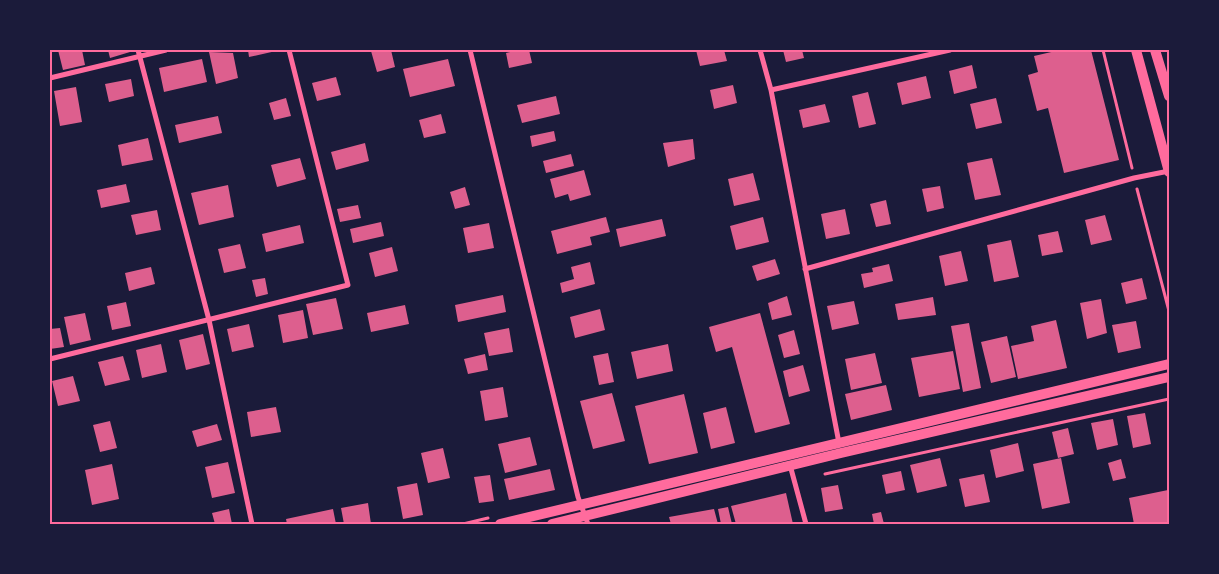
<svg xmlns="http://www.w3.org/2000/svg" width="1219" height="574" viewBox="0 0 1219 574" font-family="Montserrat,sans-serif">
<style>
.building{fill:#dd5f8e}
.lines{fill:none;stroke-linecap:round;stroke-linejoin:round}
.path{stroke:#ff6b9d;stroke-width:3}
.minor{stroke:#ff6b9d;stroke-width:5}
.secondary{stroke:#ff6b9d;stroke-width:10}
.neatline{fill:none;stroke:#ff6b9d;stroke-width:2}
</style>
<rect width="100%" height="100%" fill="#1b1b3a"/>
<path class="building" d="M 58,50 L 82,50 L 85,65 L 63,70 Z
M 108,50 L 130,50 L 130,52 L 110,58 Z
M 248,50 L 276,50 L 276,51 L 249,57 Z
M 391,50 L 395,67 L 377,72 L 371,51 Z
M 519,50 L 529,50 L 532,63 L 509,68 L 506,53 Z
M 696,50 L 724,50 L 727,61 L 700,66 Z
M 783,50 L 802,50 L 804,58 L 786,62 Z
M 1060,50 L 1091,50 L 1119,160 L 1064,173 L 1048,108 L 1037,111 L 1028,75 L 1038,72 L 1034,56 Z
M 209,52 L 233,53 L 238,78 L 216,84 Z
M 202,59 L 207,82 L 164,92 L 159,68 Z
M 448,59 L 455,86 L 410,97 L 403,69 Z
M 972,65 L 977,88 L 954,94 L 949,71 Z
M 926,76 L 931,98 L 902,105 L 897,83 Z
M 336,77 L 341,95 L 317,101 L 312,83 Z
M 131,79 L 134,96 L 109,102 L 105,84 Z
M 733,85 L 737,103 L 714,109 L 710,90 Z
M 76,87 L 82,122 L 60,126 L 54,91 Z
M 868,92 L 876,124 L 859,128 L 852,96 Z
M 556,96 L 560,114 L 522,123 L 517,105 Z
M 286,98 L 291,116 L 274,120 L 269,103 Z
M 996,98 L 1002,123 L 976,129 L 970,104 Z
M 825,104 L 830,122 L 803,128 L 799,110 Z
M 441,114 L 446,133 L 424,138 L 419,120 Z
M 218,116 L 222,133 L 179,143 L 175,125 Z
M 554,131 L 556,141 L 532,147 L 530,136 Z
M 148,138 L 153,160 L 122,166 L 118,145 Z
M 693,139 L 695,159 L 668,167 L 663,143 Z
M 365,143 L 369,161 L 336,170 L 331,152 Z
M 571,154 L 574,166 L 546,173 L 543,161 Z
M 300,158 L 306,179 L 277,187 L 271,165 Z
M 992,158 L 1001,195 L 975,200 L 967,163 Z
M 584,170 L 591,195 L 570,201 L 568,194 L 555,198 L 550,179 Z
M 753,173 L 760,200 L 734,206 L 728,179 Z
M 126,184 L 130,202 L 101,208 L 97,190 Z
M 228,185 L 234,217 L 199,225 L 191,193 Z
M 940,186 L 944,208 L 927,212 L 922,189 Z
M 465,187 L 470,205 L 455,209 L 450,192 Z
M 886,200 L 891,224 L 876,227 L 870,204 Z
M 358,205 L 361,218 L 340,222 L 337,209 Z
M 845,209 L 850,234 L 826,239 L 821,214 Z
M 157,210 L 161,230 L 136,235 L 131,215 Z
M 1105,215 L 1112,240 L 1091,245 L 1085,220 Z
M 606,217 L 610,232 L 590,237 L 592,245 L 557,254 L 551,231 Z
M 763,217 L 769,242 L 736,250 L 730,226 Z
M 662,219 L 666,236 L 620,247 L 616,229 Z
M 381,222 L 384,236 L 353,243 L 350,229 Z
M 489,223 L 494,248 L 468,253 L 463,228 Z
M 300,225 L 304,243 L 266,252 L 262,234 Z
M 1058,231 L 1063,252 L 1042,256 L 1038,235 Z
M 1011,240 L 1019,277 L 994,282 L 987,245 Z
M 240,244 L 246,268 L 224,273 L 218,249 Z
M 392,247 L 398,271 L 375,277 L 369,253 Z
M 961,251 L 968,281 L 945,286 L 939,256 Z
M 775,259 L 780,274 L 757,281 L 752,266 Z
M 590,262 L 595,284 L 562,293 L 560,283 L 574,279 L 571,267 Z
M 889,264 L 893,281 L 864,288 L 861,274 L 873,272 L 872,268 Z
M 151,267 L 155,284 L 129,291 L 125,273 Z
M 265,278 L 268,294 L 256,297 L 252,280 Z
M 1142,278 L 1147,299 L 1126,304 L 1121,283 Z
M 503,295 L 506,312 L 458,322 L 455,305 Z
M 787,296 L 792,315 L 772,320 L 768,303 Z
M 933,297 L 936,315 L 898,320 L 895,304 Z
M 336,298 L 343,329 L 313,335 L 306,304 Z
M 1101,299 L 1107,333 L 1087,339 L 1080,303 Z
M 854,301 L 859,324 L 832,330 L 827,306 Z
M 126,302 L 131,326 L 112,330 L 107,306 Z
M 405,305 L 409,324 L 371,332 L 367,313 Z
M 600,309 L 605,330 L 575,338 L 570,317 Z
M 303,310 L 308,338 L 283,343 L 278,315 Z
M 85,313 L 91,340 L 70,345 L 64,317 Z
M 760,313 L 790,424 L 755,433 L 732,347 L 716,352 L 709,327 Z
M 1056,320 L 1067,368 L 1018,379 L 1011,346 L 1034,341 L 1031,326 Z
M 1136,321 L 1141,348 L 1118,353 L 1112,325 Z
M 969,323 L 981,388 L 963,392 L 951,326 Z
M 249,324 L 254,347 L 232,352 L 227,329 Z
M 60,328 L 64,347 L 50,349 L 50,329 Z
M 509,328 L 513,352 L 489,356 L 484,333 Z
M 794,330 L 800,354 L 784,358 L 778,335 Z
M 203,334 L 210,364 L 186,370 L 179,340 Z
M 1007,336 L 1016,377 L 991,383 L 981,342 Z
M 161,344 L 167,372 L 142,378 L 136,350 Z
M 668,344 L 673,371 L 637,379 L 631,352 Z
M 953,351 L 960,389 L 919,397 L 911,358 Z
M 608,353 L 614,382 L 599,385 L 593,356 Z
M 875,353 L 882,383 L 851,390 L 845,359 Z
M 485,354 L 488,370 L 468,374 L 464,359 Z
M 123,356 L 130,380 L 105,386 L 98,362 Z
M 803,365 L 810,391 L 789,397 L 783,371 Z
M 73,376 L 80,401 L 58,406 L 52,381 Z
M 886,385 L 892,410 L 851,420 L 845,394 Z
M 503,387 L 508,417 L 485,421 L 480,391 Z
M 612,393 L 625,441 L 593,449 L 580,401 Z
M 684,394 L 698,453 L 649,464 L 635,406 Z
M 276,407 L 281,432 L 251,437 L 247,412 Z
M 726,407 L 735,443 L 711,449 L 703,413 Z
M 1145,413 L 1151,444 L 1133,448 L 1127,416 Z
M 1113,419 L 1118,445 L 1097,450 L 1091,423 Z
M 110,421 L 117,448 L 100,452 L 93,425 Z
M 217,424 L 222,440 L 197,447 L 192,431 Z
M 1068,428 L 1074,454 L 1058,458 L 1052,432 Z
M 530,437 L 537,465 L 505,473 L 498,444 Z
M 1018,443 L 1024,471 L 996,478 L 990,450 Z
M 443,448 L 450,478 L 428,483 L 421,453 Z
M 940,458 L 947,486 L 917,493 L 910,465 Z
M 1061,458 L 1070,503 L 1042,509 L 1033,464 Z
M 1121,459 L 1126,478 L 1113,481 L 1108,463 Z
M 228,462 L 235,493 L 212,498 L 205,467 Z
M 112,464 L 119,499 L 92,505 L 85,470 Z
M 550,469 L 555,490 L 509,500 L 504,479 Z
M 901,471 L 905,490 L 886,494 L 882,475 Z
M 984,474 L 990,502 L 965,507 L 959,479 Z
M 490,475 L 494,501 L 479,503 L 474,477 Z
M 417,483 L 423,515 L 403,519 L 397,487 Z
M 838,485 L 843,509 L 825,512 L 821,488 Z
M 1168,490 L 1169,524 L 1134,524 L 1129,498 Z
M 786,493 L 793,524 L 736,524 L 731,506 Z
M 368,503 L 371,524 L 344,524 L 341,508 Z
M 728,507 L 732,524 L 721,524 L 718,509 Z
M 229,509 L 232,524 L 215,524 L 212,513 Z
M 333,509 L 336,524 L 287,524 L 286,519 Z
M 714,509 L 718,524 L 671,524 L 669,517 Z
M 881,512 L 884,524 L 874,524 L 872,514 Z"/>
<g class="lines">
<path class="path" d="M 1103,50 L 1132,168
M 1137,189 L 1169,311
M 825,474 L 1169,399
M 463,524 L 488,518"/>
<path class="minor" d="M 138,50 L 209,320 L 252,524
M 470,50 L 578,497 L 588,524
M 760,50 L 771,90 L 839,443
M 50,78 L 166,50
M 771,90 L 950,50
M 805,269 L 1134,178 L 1169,171
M 50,359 L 348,285 L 289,50
M 790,465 L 806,524"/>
<path class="secondary" d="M 1136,50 L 1169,172
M 1155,50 L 1169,96
M 500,524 L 1169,364
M 552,524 L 841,453 L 1169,377"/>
</g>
<rect width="1219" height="574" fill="none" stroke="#1b1b3a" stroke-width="102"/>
<rect x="51" y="51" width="1117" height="472" class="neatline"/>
</svg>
